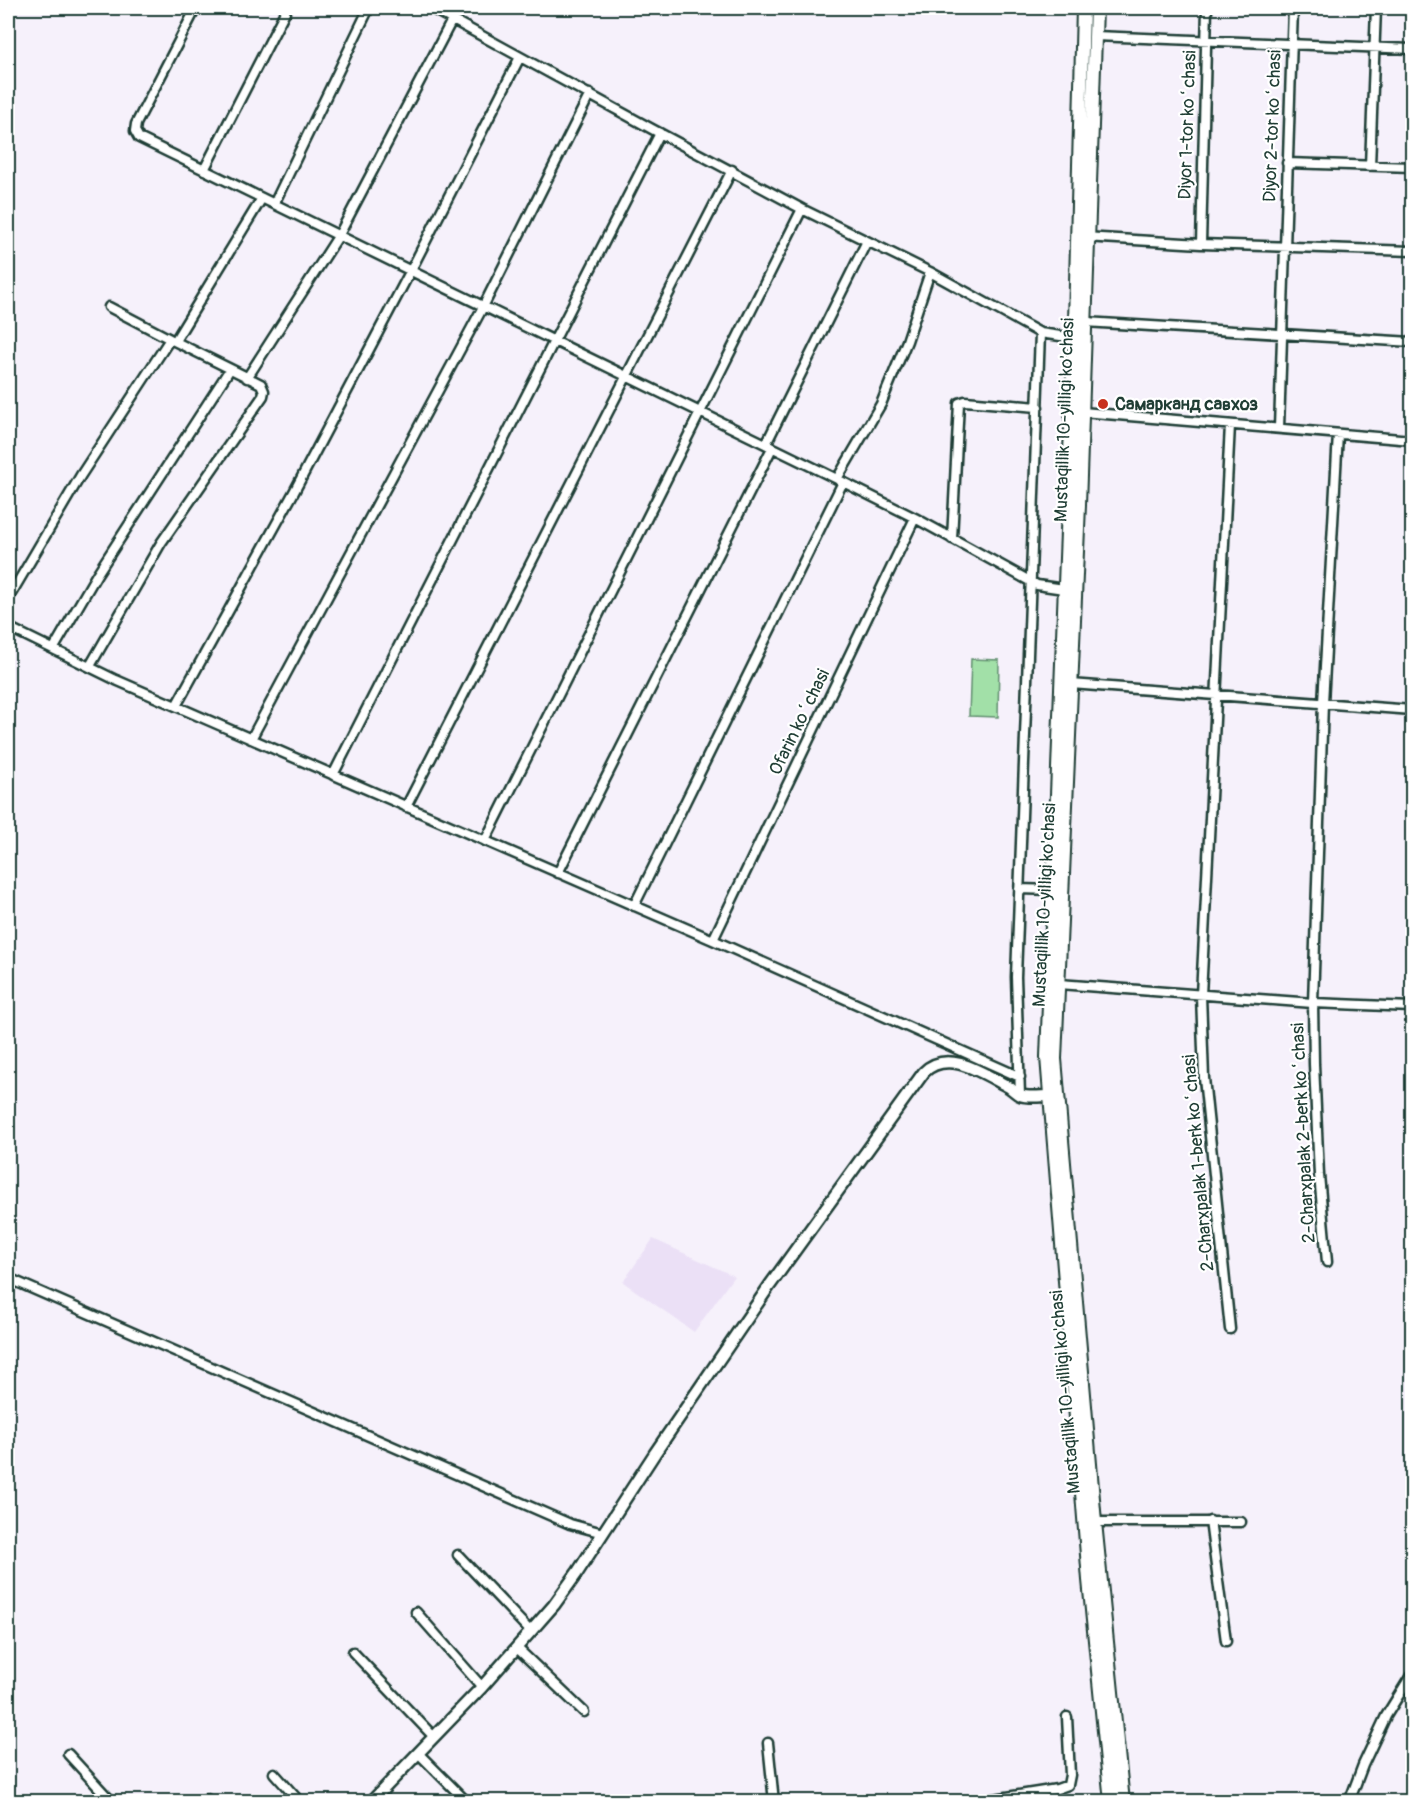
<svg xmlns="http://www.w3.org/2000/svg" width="1420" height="1809" viewBox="0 0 1420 1809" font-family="Pangolin,sans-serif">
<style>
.built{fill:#ebe0f6}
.green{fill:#a2e0a8;stroke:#608e6e;stroke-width:1.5}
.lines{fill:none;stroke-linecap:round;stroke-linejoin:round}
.minor-casing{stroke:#1f3d34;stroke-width:13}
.tertiary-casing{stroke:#1f3d34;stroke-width:15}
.secondary-casing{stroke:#1f3d34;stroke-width:16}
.minor{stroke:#fff;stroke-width:8}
.tertiary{stroke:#fff;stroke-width:10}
.secondary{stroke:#fff;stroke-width:12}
.poi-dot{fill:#c8321e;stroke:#fff;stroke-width:2}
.labels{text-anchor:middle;stroke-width:4.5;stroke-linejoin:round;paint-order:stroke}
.street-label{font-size:18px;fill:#1f3d34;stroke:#fff}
.poi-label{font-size:18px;font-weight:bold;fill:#1f3d34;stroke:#fff;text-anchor:start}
</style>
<rect width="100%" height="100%" fill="#f6f1fb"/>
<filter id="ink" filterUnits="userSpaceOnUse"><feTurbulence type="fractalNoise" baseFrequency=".0167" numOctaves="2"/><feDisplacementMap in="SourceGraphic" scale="12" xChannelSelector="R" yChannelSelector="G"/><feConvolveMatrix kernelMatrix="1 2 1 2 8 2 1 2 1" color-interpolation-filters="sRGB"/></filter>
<g filter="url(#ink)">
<path class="built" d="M 653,1239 L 734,1276 L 694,1332 L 623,1282 Z"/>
<path class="green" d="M 971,659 L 999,660 L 998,717 L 969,716 Z"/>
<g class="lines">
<g class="minor-casing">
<path id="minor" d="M 196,8 L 136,124 L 135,131 L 139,138 L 837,479 L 915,518 L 1037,585 L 1064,589
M 431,8 L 652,129 L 802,209 L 930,272 L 1040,333 L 1074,338
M 1095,36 L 1412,49
M 1287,163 L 1412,167
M 1370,166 L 1376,8
M 204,170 L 287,8
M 274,204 L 369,8
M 1084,237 L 1201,244 L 1412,251
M 1201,244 L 1207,8
M 109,307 L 170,339
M 1085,322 L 1412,342
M 175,341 L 262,198
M 247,378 L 339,235 L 452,20
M 1082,412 L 1412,440
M 1230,425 L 1201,995 L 1204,1078 L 1230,1329
M 1279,428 L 1293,8
M 766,444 L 867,241
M 837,479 L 881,404 L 907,341 L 930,272
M 952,539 L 959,403 L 965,401 L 1038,407
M 8,599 L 81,475 L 170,339 L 261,384 L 264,391 L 263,396 L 161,543 L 90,666
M 8,627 L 116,680 L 713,940 L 1020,1077
M 54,648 L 97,574 L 230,369
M 1071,684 L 1412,710
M 176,706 L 294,492 L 411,270 L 520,57
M 251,739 L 484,305 L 590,94
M 333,775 L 660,133
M 406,807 L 732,170
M 485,841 L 802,209
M 558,873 L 772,448
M 1019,889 L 1054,890
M 634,906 L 843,482
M 713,940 L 915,518
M 1059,984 L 1313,1003 L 1412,1007
M 1020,1095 L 1016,977 L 1040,333
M 1327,1262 L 1319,1175 L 1314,1064 L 1313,1003 L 1323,703 L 1338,434
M 8,1278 L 570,1524 L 603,1533
M 1210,1521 L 1226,1641
M 1091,1522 L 1241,1522
M 458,1555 L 531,1632
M 416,1612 L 482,1687
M 517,1648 L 584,1712
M 353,1652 L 434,1737
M 768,1743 L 774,1802
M 418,1753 L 467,1802
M 68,1754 L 112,1802
M 274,1773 L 300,1802
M 207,1799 L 209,1802
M 975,1802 L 1057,1789 L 1068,1785 L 1070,1775 L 1067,1717
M 1349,1802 L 1363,1765 L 1386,1716 L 1412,1674"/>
</g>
<g class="tertiary-casing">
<path id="tertiary" d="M 371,1802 L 482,1687 L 554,1605 L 577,1573 L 655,1453 L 770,1285 L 924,1072 C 948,1048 984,1074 1009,1087 C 1012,1089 1017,1094 1020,1095 C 1028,1098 1041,1096 1049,1096"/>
</g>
<g class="secondary-casing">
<path id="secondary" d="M 1083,8 L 1075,322 L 1047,1057 L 1089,1580 L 1111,1802
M 1096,8 L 1079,505 L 1055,1059 L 1095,1522 L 1123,1802"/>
</g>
<use href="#minor" class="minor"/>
<use href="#tertiary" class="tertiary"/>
<use href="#secondary" class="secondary"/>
</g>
</g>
<circle class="poi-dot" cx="1103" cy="404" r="6"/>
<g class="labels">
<g class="street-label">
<text transform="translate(1187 125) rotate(-88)" y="6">Diyor 1-tor koʻchasi</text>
<text transform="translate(1272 126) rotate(-88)" y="6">Diyor 2-tor koʻchasi</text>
<text transform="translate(1064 420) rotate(-88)" y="6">Mustaqillik 10-yilligi ko'chasi</text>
<text transform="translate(799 722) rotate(-64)" y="6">Ofarin koʻchasi</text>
<text transform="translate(1044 905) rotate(-87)" y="6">Mustaqillik 10-yilligi ko'chasi</text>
<text transform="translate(1303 1133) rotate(-93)" y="6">2-Charxpalak 2-berk koʻchasi</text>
<text transform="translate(1198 1163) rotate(-95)" y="6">2-Charxpalak 1-berk koʻchasi</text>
<text transform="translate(1065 1392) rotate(-95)" y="6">Mustaqillik 10-yilligi ko'chasi</text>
</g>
<g class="poi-label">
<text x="1115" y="410">Самарканд савхоз</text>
</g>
</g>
<rect width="1420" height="1809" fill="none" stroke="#fff" stroke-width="30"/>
<rect x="15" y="15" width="1390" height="1779" fill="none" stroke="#1f3d34" stroke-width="2" filter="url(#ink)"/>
</svg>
